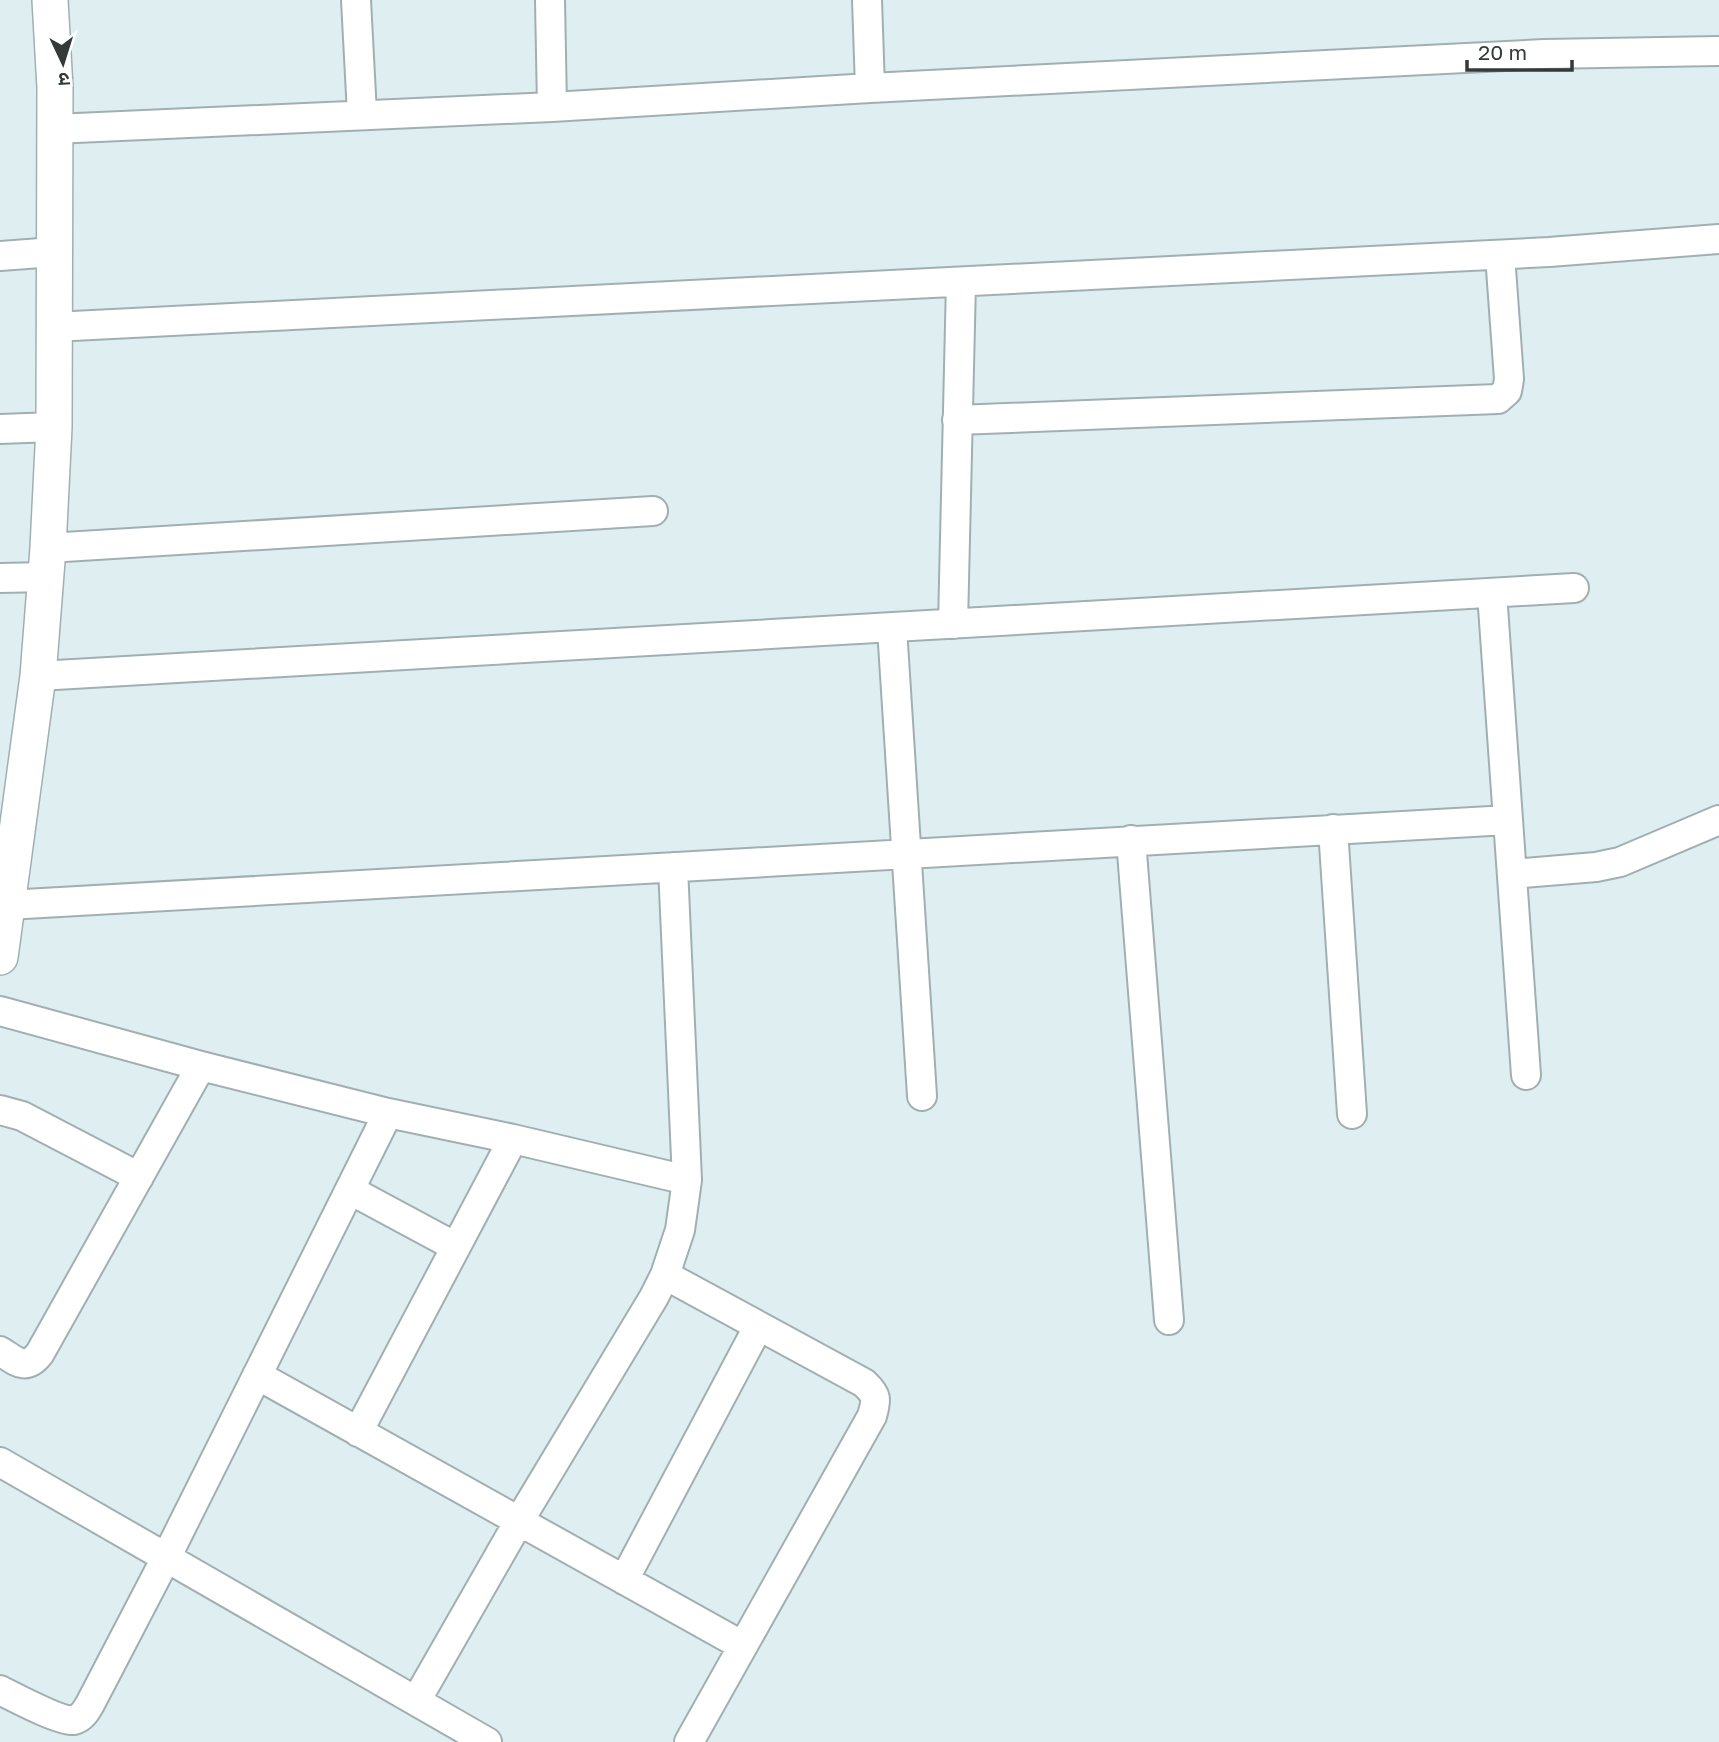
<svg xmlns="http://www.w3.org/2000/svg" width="1719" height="1742" viewBox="0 0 1719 1742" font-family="'Golos Text','Noto Sans Devanagari',sans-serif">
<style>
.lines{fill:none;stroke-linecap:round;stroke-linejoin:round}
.minor-casing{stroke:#a0b0b2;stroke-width:32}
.tertiary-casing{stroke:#a0b0b2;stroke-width:38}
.minor{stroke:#fff;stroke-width:28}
.tertiary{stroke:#fff;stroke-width:35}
</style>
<rect width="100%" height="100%" fill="#dfeff1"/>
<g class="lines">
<g class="minor-casing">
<path id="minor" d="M 356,0 L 362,114
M 550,0 L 552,107
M 867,0 L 870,88
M 54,129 L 552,107 L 870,88 L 1544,54 L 1719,51
M 0,256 L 54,252
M 53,327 L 1549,252 L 1719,239
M 957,420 L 1498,399 L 1507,391 L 1509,379 L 1500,255
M 0,429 L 54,427
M 48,548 L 653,511
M 0,578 L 47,577
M 1492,593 L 1526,1075
M 953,624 L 961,282
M 892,628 L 922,1096
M 38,676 L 1574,588
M 1333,829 L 1352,1114
M 1131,840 L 1169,1320
M 1512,874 L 1596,867 L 1620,862 L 1719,820
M 7,905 L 1508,820
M 0,1011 L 201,1066 L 388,1113 L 513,1139 L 687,1180
M 0,1110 L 22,1116 L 139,1177
M 350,1190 L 456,1247
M 665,1275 L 864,1383 C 877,1395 877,1399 872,1416 L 689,1742
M 0,1351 C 16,1361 26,1372 40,1353 L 201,1066
M 257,1375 L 743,1646
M 358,1432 L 513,1139
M 0,1462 L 487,1742
M 624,1580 L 758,1327
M 0,1690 C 14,1697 61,1722 74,1720 C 82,1718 86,1711 90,1704 L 166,1558 L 388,1113
M 416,1701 L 519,1521 L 654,1297 L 665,1275 L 680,1230 L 687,1180 L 673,867"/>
</g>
<g class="tertiary-casing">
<path id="tertiary" d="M 0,957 L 38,676 L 48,548 L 54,427 L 55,88 L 50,0"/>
</g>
<use href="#minor" class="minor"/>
<use href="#tertiary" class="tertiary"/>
</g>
<g transform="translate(63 63) rotate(176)" stroke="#ffffff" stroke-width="5" paint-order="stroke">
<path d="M0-5L12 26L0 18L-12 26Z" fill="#333a3a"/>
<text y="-10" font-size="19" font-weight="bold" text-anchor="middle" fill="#333a3a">उ</text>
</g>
<path d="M1467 60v10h105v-10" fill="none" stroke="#333a3a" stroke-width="3.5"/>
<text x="1478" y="60" font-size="21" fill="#333a3a" stroke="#ffffff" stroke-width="5" paint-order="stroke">20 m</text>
</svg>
